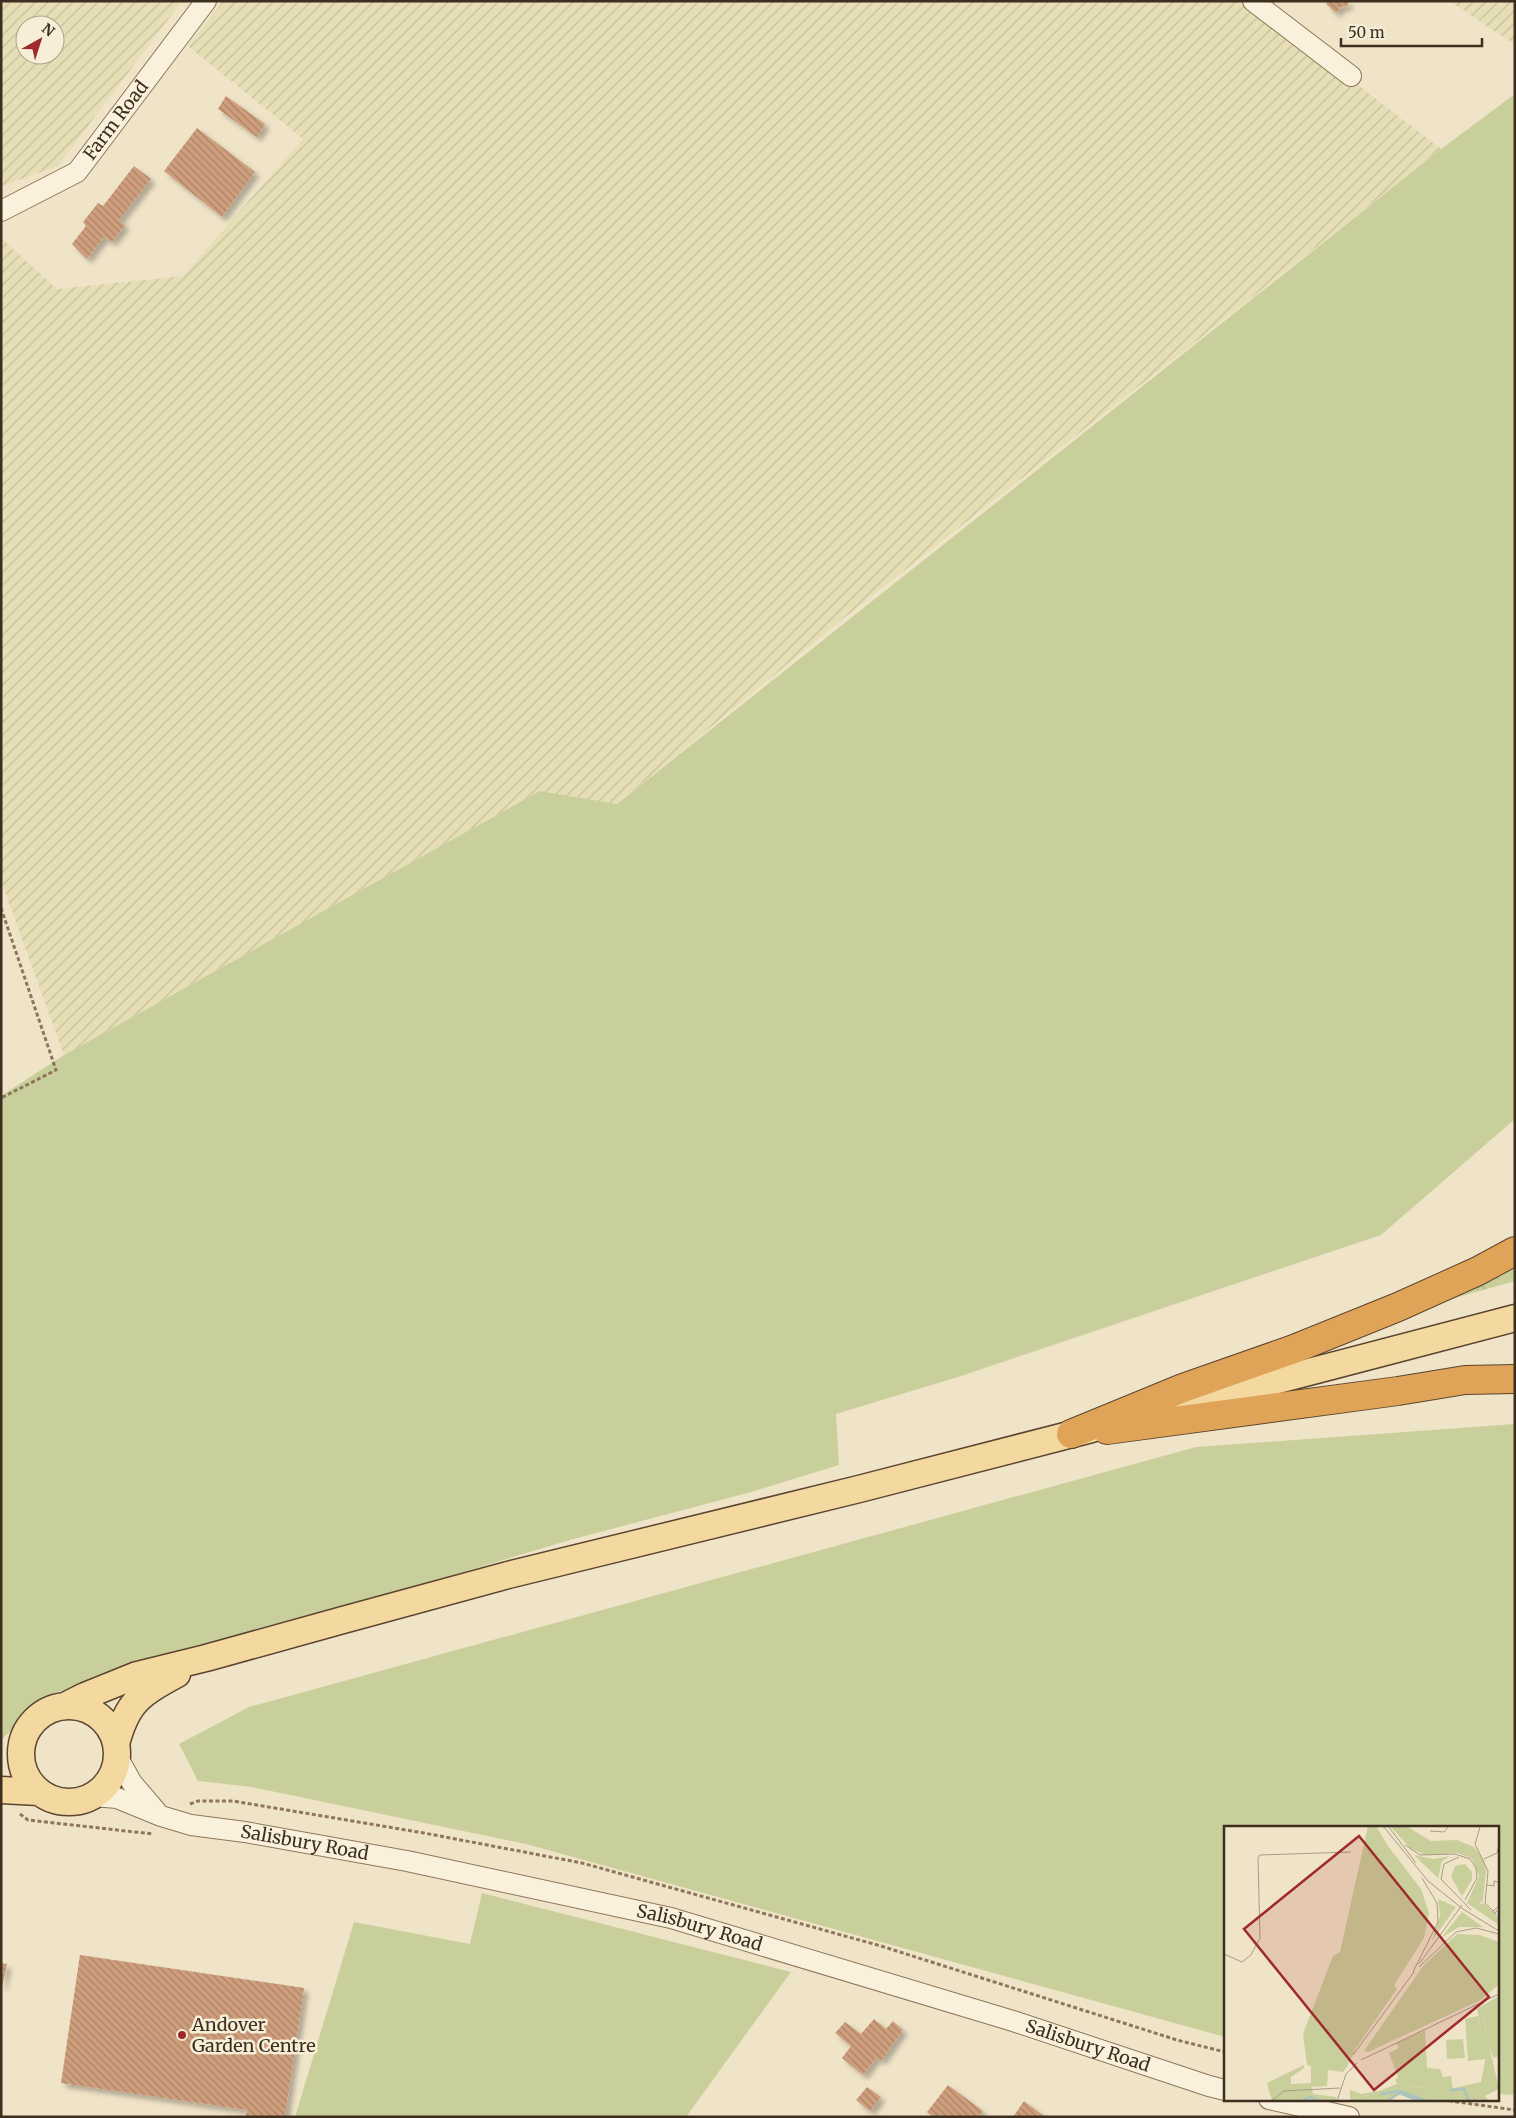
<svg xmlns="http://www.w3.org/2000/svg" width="1516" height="2118" viewBox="0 0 1516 2118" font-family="Merriweather,serif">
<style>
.farmland{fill:url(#farmland-furrows);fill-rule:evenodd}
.grass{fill:#c9cf9b}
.forest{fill:url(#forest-crowns)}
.building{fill:url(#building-back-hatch);filter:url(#shadow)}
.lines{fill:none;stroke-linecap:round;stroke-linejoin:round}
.minor-casing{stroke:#8d765c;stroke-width:22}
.major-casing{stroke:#5b4430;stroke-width:29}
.highway-casing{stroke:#5b4430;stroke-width:30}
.path{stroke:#8d765c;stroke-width:3;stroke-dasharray:4 2.5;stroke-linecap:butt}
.minor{stroke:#faf1dc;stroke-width:20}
.major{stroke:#f3d9a0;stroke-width:26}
.highway{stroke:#e0a458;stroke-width:28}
.poi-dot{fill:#9e2a2b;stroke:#f7eed8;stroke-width:2}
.labels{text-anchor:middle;stroke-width:5;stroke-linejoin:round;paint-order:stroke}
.street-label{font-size:18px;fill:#3d2e20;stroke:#f7eed8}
.poi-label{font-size:18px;fill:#3d2e20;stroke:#f7eed8;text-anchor:start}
.inset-river{fill:none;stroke:#a9c4bc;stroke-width:2.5}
.inset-road{fill:none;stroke:#a89b85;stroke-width:1}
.view{fill:#9e2a2b;fill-opacity:0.15;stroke:#9e2a2b;stroke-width:2.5}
.inset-edge{fill:none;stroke:#3d2e20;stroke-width:2.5}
</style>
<defs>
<pattern id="farmland-furrows" width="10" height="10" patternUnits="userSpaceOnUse" patternTransform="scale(1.25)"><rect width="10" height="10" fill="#e6deb5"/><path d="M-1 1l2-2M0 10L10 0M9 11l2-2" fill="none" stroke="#c6bf9b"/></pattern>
<pattern id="forest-crowns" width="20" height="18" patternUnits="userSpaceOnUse" patternTransform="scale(1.25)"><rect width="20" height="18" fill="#c9cf9b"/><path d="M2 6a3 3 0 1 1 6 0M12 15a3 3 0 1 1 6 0" fill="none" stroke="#aeb285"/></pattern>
<pattern id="building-back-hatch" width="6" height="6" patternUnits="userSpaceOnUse" patternTransform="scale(1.25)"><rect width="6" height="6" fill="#cf9f7d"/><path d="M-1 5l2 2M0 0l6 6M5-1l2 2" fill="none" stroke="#a98266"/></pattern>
<filter id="shadow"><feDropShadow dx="4.5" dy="4.5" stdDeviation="2.5" flood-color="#0004"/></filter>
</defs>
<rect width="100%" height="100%" fill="#f0e4c8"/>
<path class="farmland" d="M 1,1 L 182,1 L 58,166 L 1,186 ZM 25,25 L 55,25 L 55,55 L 25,55 Z
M 223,1 L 1249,1 L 1441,149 L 849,614 L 617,804 L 540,791 L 64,1055 L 1,881 L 1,238 L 57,289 L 183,276 L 303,139 L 188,46 Z
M 1450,1 L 1515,1 L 1515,45 Z"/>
<path class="grass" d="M 1515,94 L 1515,1119 L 1381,1235 L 961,1376 L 836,1414 L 839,1465 L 751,1492 L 570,1540 L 369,1600 L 126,1666 L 48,1696 L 1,1740 L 1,1096 L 64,1055 L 540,791 L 617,804 L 1441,149 Z
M 1515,1424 L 1515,2095 L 1497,2094 L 1497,1827 L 1225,1827 L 1225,2037 L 526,1844 L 252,1787 L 198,1781 L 179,1744 L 249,1707 L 1196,1447 Z
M 482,1893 L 791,1972 L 686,2117 L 295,2117 L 354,1922 L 470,1944 Z"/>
<path class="forest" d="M 1515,1261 L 1515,1281 L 1423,1307 Z"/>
<path class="building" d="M 1328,1 L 1350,1 L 1345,8 L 1342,6 L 1336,13 L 1326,4 Z
M 226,96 L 265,124 L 257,137 L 218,109 Z
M 197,128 L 255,172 L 222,217 L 164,171 Z
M 134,166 L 151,179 L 119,220 L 125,225 L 112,242 L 104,237 L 87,259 L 72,244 L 86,226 L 83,222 L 98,203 L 103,206 Z
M 80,1955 L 304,1988 L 285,2117 L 246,2117 L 247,2110 L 61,2083 Z
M 1,1963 L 7,1964 L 2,1987 L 1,1987 Z
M 874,2019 L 886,2029 L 893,2021 L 903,2030 L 881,2061 L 877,2057 L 863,2075 L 842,2058 L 851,2046 L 835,2033 L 845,2022 L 861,2034 Z
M 948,2085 L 983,2111 L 979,2117 L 933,2117 L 927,2112 Z
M 867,2087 L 881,2097 L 870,2111 L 856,2100 Z
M 1024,2101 L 1045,2117 L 1013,2117 Z"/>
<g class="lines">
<g class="minor-casing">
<g id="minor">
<path d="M 1253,1 L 1351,76"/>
<path id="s1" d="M 1,211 L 77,172 L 206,1"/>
<path d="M 117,1756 L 132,1783 L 156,1811"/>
<path id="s2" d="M 93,1796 L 117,1798 L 161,1816 L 191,1825 L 245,1832 L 407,1861 L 671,1918 L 1013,2021 L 1209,2086 L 1225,2090"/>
<path d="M 1269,2099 L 1349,2117"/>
</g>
</g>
<g class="major-casing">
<path id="major" d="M 1137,1417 L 1515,1318
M 65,1706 L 85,1696 L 137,1675 L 206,1658 L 343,1620 L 508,1575 L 859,1489 L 1092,1429
M21 1754a48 48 0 1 1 96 0a48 48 0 1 1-96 0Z
M 116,1744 C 127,1702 140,1694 177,1674
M 1,1790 L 39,1792"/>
</g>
<g class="highway-casing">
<path id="highway" d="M 1107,1430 L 1398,1391 L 1465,1380 L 1515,1379
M 1071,1434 L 1183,1388 L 1294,1349 L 1398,1307 L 1478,1271 L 1515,1251"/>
</g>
<path class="path" d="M 1,908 L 56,1070 L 1,1098
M 190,1804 L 198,1801 L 233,1801 L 424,1833 L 582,1863 L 881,1946 L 1177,2040 L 1225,2052
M 20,1814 L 28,1820 L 153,1834
M 1436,2099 L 1515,2110"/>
<use href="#minor" class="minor"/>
<use href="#major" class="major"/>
<use href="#highway" class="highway"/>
</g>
<circle class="poi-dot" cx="182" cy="2035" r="5"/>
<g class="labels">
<g class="street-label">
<text dy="6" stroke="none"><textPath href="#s1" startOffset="150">Farm Road</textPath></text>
<text dy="6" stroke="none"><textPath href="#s2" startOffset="218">Salisbury Road</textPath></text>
<text dy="6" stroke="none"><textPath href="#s2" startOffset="622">Salisbury Road</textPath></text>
<text dy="6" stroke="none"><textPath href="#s2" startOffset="1028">Salisbury Road</textPath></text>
</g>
<g class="poi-label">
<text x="192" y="2031">Andover<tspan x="192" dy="21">Garden Centre</tspan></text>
</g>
</g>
<g transform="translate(1224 1826)">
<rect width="275" height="275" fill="#f0e4c8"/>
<path d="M 144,0 L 152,0 L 164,20 L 197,63 L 205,87 L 200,112 L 170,159 L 173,163 L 132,222 L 123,241 L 119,246 L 104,244 L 103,260 L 87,261 L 87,240 L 83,239 L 79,208 L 109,130 L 116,126 ZM 233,108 L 256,109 L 275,116 L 275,158 L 257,174 L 144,226 L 140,225 L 199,140 ZM 275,175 L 275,230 L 270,232 L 266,223 L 262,233 L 244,235 L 241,193 L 254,190 L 258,209 L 262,208 L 257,184 ZM 201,204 L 203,242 L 216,243 L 219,251 L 215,260 L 186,262 L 174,251 L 165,227 L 175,222 L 172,217 ZM 239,213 L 241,232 L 223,233 L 222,214 ZM 234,261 L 238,275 L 217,275 L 214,266 ZM 167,266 L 159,275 L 127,275 L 126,272 Z" fill="#c9cf9b"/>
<path d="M 166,0 L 182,0 L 207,15 L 233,14 L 250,21 L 260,34 L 262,45 L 259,74 L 254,79 L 259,77 L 275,91 L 275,99 L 243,77 L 255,50 L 248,33 L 234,27 L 202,29 L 187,23 ZM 190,29 L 210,33 L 226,30 L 218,35 L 214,52 ZM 241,38 L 248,46 L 248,54 L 238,70 L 227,51 L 231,40 ZM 214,73 L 232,81 L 208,115 L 216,90 ZM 238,86 L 259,101 L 235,101 L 217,112 ZM 275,170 L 275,175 L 257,184 L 262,208 L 258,210 L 253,183 ZM 266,223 L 275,263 L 261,270 L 265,275 L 238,275 L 234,261 L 257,256 L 263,224 ZM 80,239 L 80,242 L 67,251 L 67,258 L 87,257 L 89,268 L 112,271 L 112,275 L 48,275 L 43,257 ZM 227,250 L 229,264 L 215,266 L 217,275 L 192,275 L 176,268 L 159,275 L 166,266 L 126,272 L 126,264 L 137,268 L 155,265 L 173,258 L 171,254 L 174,251 L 186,262 L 215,260 L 219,251 Z" fill="#c9cf9b"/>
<path class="inset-river" d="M 226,264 L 240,263 L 245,275M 156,268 L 176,265 L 202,275M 77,275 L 87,271 L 95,275M 163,275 L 176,267 L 195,275"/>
<path class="inset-road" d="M 159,0 L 204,55 L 239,83 L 275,105M 164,0 L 192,37M 256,1 L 251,18 L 264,45 L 261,77 L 269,85M 206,5 L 220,6 L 225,0M 181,19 L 196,29 L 231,28 L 246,33 L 252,42 L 253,52 L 241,74M 235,31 L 220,38 L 217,53 L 247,84M 260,33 L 273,27 L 275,19M 263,59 L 270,60 L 270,55 L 274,56M 273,84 L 271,88 L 269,85 L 275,80M 0,128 L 18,136 L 27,129 L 36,112 L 34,32 L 36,29 L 127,26M 195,138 L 238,79M 195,141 L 232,106 L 252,102 L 275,108M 189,146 L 214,96 L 213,77 L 198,52M 129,229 L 190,146M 137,234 L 275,168M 47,275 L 60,265 L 116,262M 113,275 L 122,248 L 133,237"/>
<path class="view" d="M 135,10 L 265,171 L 150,264 L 20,103 Z"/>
<rect width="275" height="275" class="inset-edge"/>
</g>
<rect width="1516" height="2118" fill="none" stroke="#3d2e20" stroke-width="5"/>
<g transform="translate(40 40) rotate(39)"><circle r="24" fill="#f7eed8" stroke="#ada18e"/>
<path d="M0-4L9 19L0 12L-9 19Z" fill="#9e2a2b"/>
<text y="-8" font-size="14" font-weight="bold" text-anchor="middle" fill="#3d2e20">N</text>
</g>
<path d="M1341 38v8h141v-8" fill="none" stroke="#3d2e20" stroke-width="2.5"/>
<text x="1348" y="38" font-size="15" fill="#3d2e20" stroke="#f7eed8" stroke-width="4" paint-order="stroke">50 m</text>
</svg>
